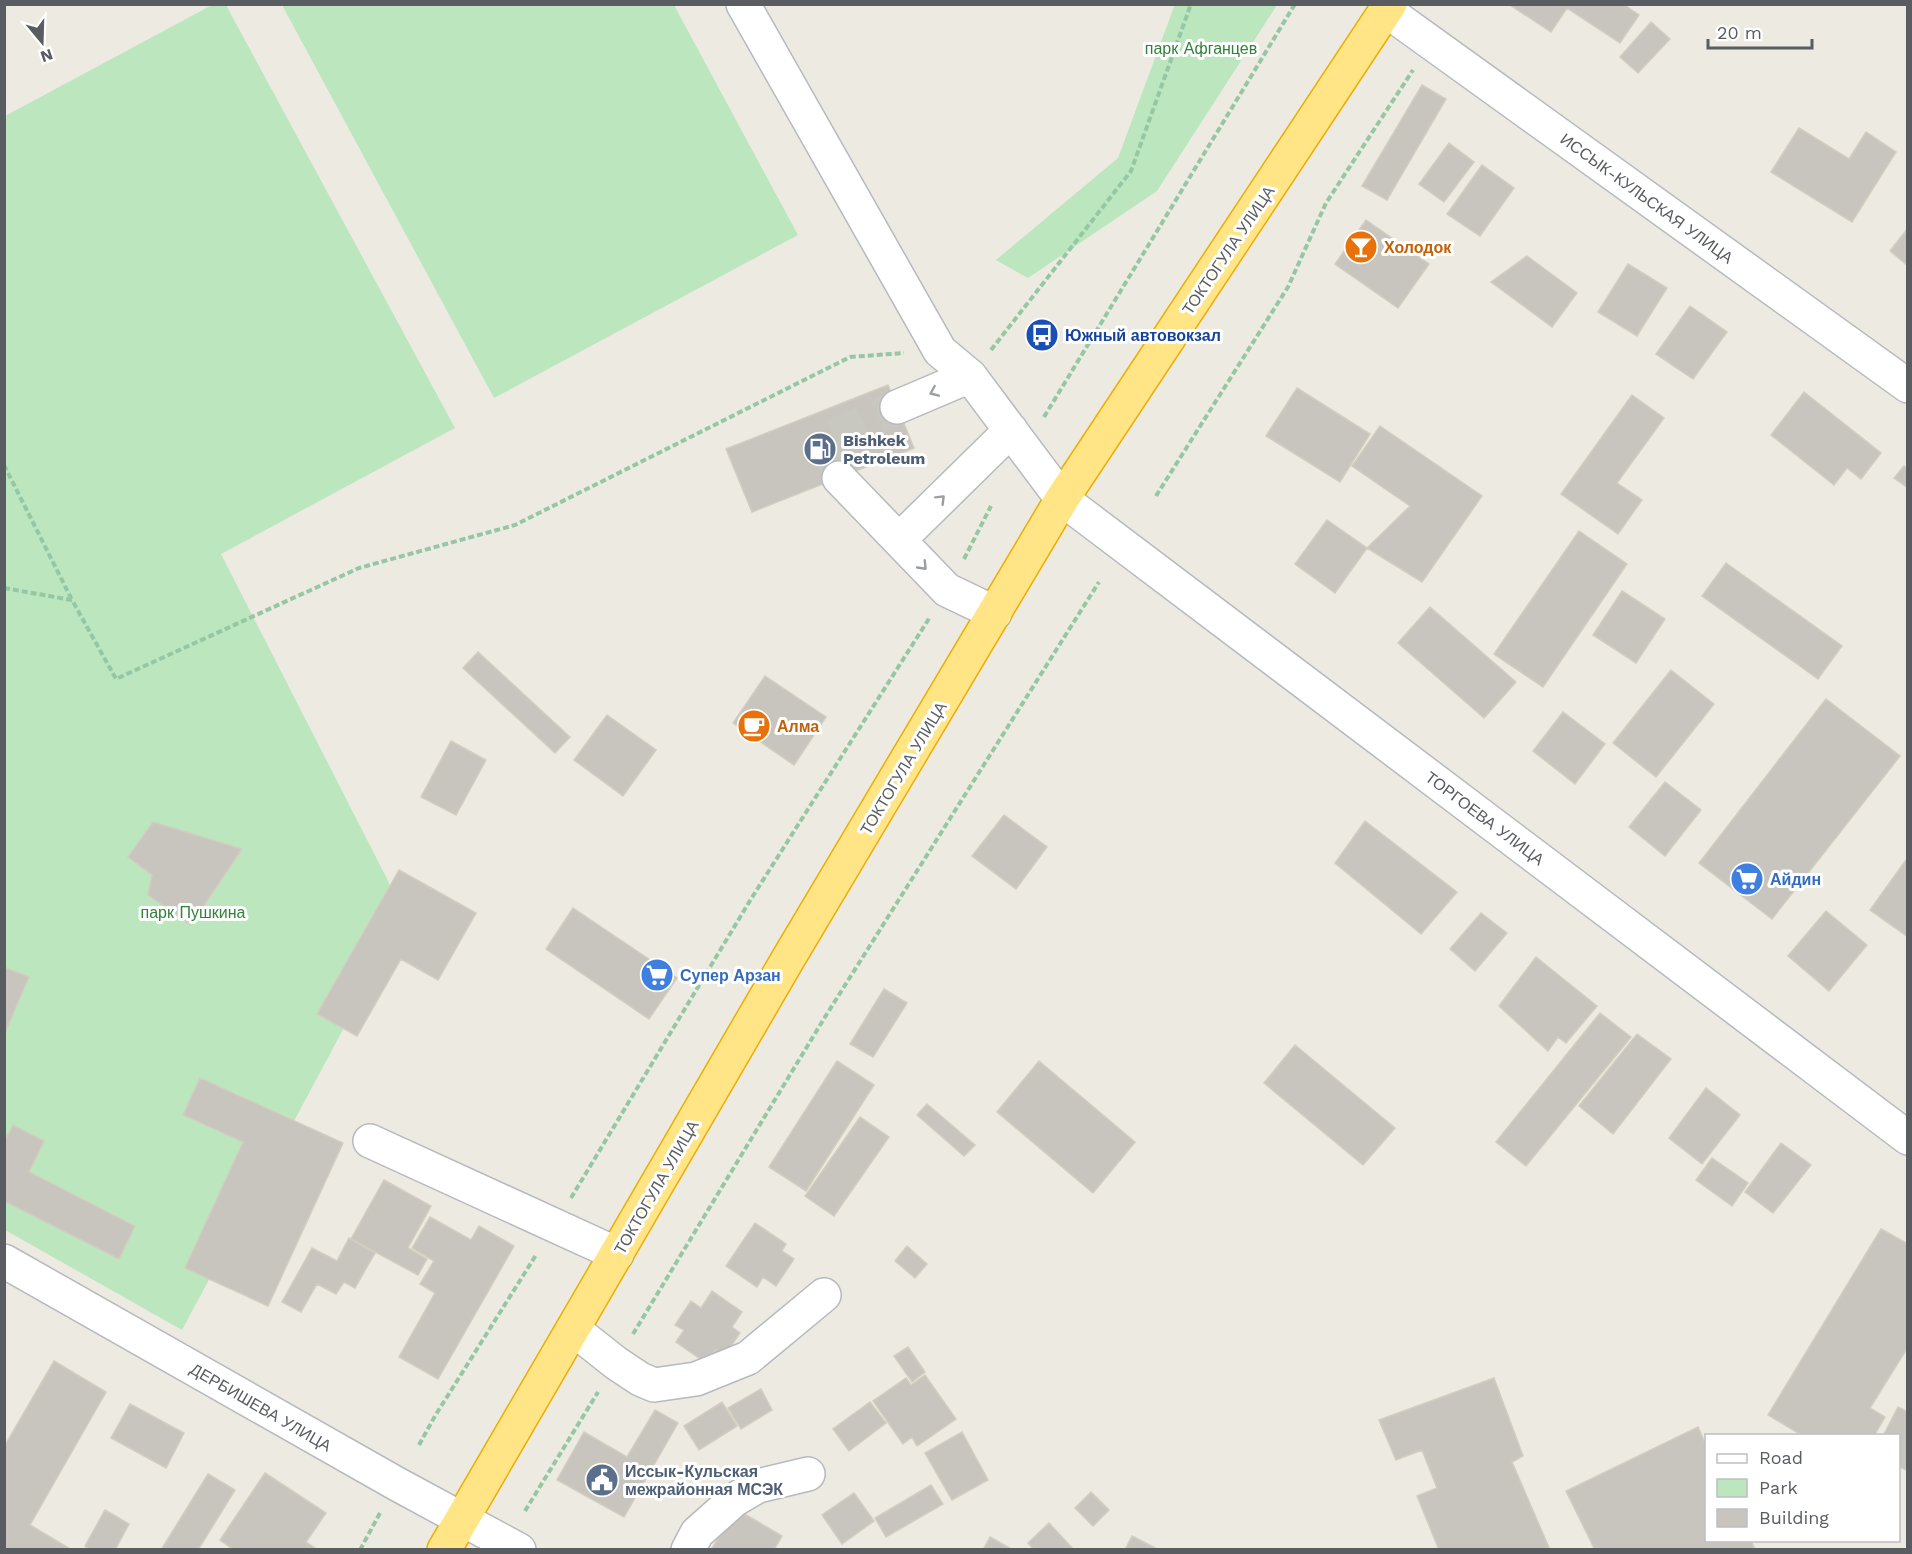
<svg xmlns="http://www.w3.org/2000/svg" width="1912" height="1554" viewBox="0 0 1912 1554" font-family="'Work Sans',sans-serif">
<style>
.green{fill:#bce6be}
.building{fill:#c8c5be;stroke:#d2cdbf;stroke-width:1.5}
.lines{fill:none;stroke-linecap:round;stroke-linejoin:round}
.minor-tunnel{stroke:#c8c8c1;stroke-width:33;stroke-dasharray:33 16;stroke-linecap:butt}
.minor-casing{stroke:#b6b9be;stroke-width:36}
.highway-casing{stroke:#eead00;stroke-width:36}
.path{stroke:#95c7a5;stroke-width:4;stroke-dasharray:6 3;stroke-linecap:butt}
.minor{stroke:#fff;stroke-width:33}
.highway{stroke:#ffe586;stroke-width:33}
.oneway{stroke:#9b9ea1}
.labels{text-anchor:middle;stroke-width:6;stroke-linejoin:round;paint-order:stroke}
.park-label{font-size:16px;fill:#318239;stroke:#fff}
.street-label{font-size:16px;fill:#595d62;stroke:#fff}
.food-label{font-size:16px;font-weight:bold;fill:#c56008;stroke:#fff;text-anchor:start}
.transit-label{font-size:16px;font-weight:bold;fill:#164399;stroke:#fff;text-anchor:start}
.service-label{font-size:16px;font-weight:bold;fill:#4e5e75;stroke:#fff;text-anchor:start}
.shop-label{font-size:16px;font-weight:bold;fill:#366cbe;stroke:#fff;text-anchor:start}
</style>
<rect width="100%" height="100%" fill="#edebe1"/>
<path class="green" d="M 1175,4 L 1277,5 L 1157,191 L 1028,278 L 996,260 L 1118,158 Z
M 212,5 L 226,5 L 455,428 L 221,554 L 405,914 L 182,1330 L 5,1230 L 5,116 Z
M 282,5 L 674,5 L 798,235 L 494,398 Z"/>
<path class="building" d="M 1623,4 L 1639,15 L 1620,43 L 1567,8 L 1551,32 L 1510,5 Z
M 1651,22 L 1670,39 L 1638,73 L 1620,57 Z
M 1422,85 L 1446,99 L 1387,200 L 1362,186 Z
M 1799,128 L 1849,159 L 1866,132 L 1896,152 L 1852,222 L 1771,172 Z
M 1449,143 L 1474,162 L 1444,202 L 1419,184 Z
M 1482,165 L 1514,188 L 1480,236 L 1447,214 Z
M 1366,220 L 1429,264 L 1398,308 L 1335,264 Z
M 1908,228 L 1908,266 L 1890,251 Z
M 1527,256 L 1577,293 L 1552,327 L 1491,282 Z
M 1628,264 L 1667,288 L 1637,336 L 1598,312 Z
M 1690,306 L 1727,332 L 1693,379 L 1656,354 Z
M 888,385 L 914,448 L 752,512 L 726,449 Z
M 1297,388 L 1370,434 L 1340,482 L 1266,436 Z
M 1804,392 L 1881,453 L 1861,479 L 1847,468 L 1834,485 L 1771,435 Z
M 1632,395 L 1664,418 L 1617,483 L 1642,500 L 1618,534 L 1561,494 Z
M 1380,426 L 1482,496 L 1422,582 L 1367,548 L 1410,506 L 1352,466 Z
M 1904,466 L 1908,469 L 1908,488 L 1894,478 Z
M 1327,520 L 1367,548 L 1335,593 L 1295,564 Z
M 1579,531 L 1627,564 L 1543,687 L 1494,654 Z
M 1726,563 L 1842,646 L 1818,679 L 1702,596 Z
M 1622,591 L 1665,619 L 1636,663 L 1593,635 Z
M 1430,607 L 1516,682 L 1484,718 L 1398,643 Z
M 478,652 L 570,737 L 555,753 L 463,668 Z
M 1671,670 L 1714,704 L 1656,777 L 1613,743 Z
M 765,676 L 826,717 L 794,765 L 733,723 Z
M 1826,699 L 1900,756 L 1772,919 L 1699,863 Z
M 1563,712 L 1605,744 L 1575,784 L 1533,751 Z
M 607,715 L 656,750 L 623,796 L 574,760 Z
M 451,741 L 486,760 L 456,815 L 421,797 Z
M 1665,782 L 1701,810 L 1665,856 L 1629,827 Z
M 1004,815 L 1047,847 L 1016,889 L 972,856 Z
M 1365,821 L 1457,892 L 1421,934 L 1335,863 Z
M 153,822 L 242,849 L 191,925 L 148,895 L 152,875 L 128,857 Z
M 1908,857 L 1908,937 L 1870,910 Z
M 399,870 L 476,913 L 438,980 L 401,959 L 357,1036 L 317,1014 Z
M 573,908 L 677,978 L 649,1019 L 546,949 Z
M 1826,911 L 1867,945 L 1829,991 L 1788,956 Z
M 1481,913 L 1507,933 L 1475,971 L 1450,949 Z
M 1536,957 L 1597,1006 L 1566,1043 L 1558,1037 L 1548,1051 L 1499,1006 Z
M 4,967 L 29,977 L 4,1035 Z
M 884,989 L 907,1003 L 873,1057 L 850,1044 Z
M 1600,1013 L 1631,1037 L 1526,1166 L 1496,1142 Z
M 1637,1034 L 1671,1059 L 1613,1134 L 1579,1106 Z
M 1295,1045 L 1395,1128 L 1363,1165 L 1264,1083 Z
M 837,1061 L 874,1085 L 806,1191 L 769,1167 Z
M 1039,1061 L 1135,1142 L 1093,1193 L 997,1112 Z
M 200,1078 L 343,1143 L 268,1306 L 185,1268 L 243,1142 L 183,1115 Z
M 1706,1088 L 1740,1115 L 1702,1164 L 1669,1138 Z
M 927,1104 L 975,1145 L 964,1156 L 917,1115 Z
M 860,1117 L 889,1137 L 834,1216 L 805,1196 Z
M 13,1125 L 44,1141 L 29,1172 L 135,1226 L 119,1259 L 4,1201 L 4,1143 Z
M 1781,1143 L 1811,1165 L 1773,1213 L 1745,1192 Z
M 1712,1158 L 1748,1183 L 1732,1206 L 1696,1180 Z
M 384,1180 L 431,1206 L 408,1248 L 427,1259 L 418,1275 L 351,1239 Z
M 430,1217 L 471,1240 L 479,1226 L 514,1246 L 438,1379 L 399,1357 L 435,1293 L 420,1284 L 434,1261 L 412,1248 Z
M 755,1223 L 786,1244 L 782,1251 L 794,1259 L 776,1286 L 763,1277 L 757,1287 L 726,1266 Z
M 1881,1229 L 1908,1244 L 1908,1347 L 1870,1408 L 1885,1417 L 1874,1436 L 1803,1436 L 1768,1415 Z
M 349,1238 L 375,1253 L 355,1288 L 344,1282 L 336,1294 L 317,1284 L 301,1312 L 282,1302 L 312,1248 L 337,1261 Z
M 907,1246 L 927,1264 L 915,1278 L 895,1261 Z
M 712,1291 L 742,1312 L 732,1327 L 740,1333 L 724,1357 L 715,1350 L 706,1363 L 676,1342 L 684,1330 L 675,1325 L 691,1301 L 701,1308 Z
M 908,1347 L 925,1372 L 912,1382 L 894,1356 Z
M 54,1361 L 106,1392 L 30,1525 L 72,1550 L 4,1550 L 4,1447 Z
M 925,1375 L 956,1419 L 917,1446 L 912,1437 L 903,1444 L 873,1401 L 906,1378 L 911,1385 Z
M 1494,1378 L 1523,1456 L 1512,1462 L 1550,1550 L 1439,1550 L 1417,1496 L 1437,1488 L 1422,1450 L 1396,1460 L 1379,1420 Z
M 761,1389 L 772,1410 L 741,1429 L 728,1408 Z
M 722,1402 L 737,1426 L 699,1450 L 684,1426 Z
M 870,1402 L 886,1423 L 849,1451 L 833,1429 Z
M 130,1404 L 184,1433 L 166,1468 L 111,1438 Z
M 1898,1407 L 1908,1412 L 1908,1471 L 1898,1466 L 1898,1436 L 1883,1436 Z
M 655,1410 L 678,1423 L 624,1517 L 557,1480 L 584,1432 L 627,1457 Z
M 1698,1427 L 1706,1445 L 1706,1540 L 1751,1540 L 1755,1550 L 1595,1550 L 1566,1491 Z
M 962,1432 L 988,1480 L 952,1500 L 925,1453 Z
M 265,1473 L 326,1513 L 306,1542 L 318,1550 L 234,1550 L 220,1540 Z
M 208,1474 L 235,1490 L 198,1550 L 161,1550 Z
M 931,1485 L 943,1504 L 886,1537 L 875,1518 Z
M 1091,1492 L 1109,1510 L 1093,1526 L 1075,1508 Z
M 854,1493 L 874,1521 L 842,1544 L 822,1515 Z
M 736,1509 L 782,1536 L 774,1550 L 711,1550 Z
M 105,1510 L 129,1524 L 115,1550 L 90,1550 L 85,1546 Z
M 1049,1523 L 1074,1550 L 1034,1550 L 1028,1543 Z
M 1132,1536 L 1159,1550 L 1125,1550 Z
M 990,1537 L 1013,1550 L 983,1550 Z"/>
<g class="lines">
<path class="minor-tunnel" d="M 839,478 L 826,439 L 897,407"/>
<g class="minor-casing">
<path id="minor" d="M 743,4 L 940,351 L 970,376 L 1062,499 L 1908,1138
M 1387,11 L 1908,386
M 897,407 L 970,376
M 839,478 L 947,590 L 995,613
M 899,540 L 1011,430
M 370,1141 L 617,1254
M 4,1261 L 397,1484 L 519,1550
M 573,1329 L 616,1363 L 640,1379 L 654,1385 L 696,1379 L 748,1358 L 824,1295
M 688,1550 L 697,1533 L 734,1500 L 758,1486 L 808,1474"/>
</g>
<g class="highway-casing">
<path id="highway" d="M 444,1550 L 788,959 L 1062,499 L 1390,4"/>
</g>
<path class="path" d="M 991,350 L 1131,171 L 1191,4
M 1044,417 L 1295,4
M 4,465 L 72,600
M 1156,496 L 1288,287 L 1326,203 L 1413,70
M 964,559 L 991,506
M 4,588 L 72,600 L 116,679 L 359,568 L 515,525 L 850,357 L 904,353
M 571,1198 L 751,899 L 930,617
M 633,1334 L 825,1017 L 1099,582
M 419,1445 L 435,1416 L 536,1255
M 525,1511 L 598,1392
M 360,1550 L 380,1513"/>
<use href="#minor" class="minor"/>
<use href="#highway" class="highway"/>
</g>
<defs><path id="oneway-chevron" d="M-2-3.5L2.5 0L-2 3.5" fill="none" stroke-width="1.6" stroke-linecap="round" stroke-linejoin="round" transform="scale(1.5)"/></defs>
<g class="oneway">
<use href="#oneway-chevron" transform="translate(934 392) rotate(157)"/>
<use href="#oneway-chevron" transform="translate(941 499) rotate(-45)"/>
<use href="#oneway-chevron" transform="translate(923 566) rotate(46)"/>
</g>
<defs>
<g id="bar-disc" transform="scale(1.725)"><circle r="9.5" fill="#e8710a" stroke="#fff"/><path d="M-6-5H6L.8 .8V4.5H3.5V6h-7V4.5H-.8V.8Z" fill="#fff"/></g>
<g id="bus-disc" transform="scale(1.725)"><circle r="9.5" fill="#1a4fb4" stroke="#fff"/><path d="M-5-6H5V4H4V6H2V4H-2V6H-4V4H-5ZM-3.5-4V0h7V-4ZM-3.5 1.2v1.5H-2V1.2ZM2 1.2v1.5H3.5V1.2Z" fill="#fff"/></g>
<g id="fuel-disc" transform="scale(1.725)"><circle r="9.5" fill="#5c6f8a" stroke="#fff"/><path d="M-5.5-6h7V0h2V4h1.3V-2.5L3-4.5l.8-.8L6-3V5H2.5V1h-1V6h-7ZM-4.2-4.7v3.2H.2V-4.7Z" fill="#fff"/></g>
<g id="cafe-disc" transform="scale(1.725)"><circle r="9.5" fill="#e8710a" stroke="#fff"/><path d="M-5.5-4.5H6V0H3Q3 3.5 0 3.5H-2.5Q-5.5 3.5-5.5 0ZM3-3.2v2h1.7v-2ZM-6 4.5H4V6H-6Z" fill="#fff"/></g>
<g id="supermarket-disc" transform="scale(1.725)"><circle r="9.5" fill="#3f7fe0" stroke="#fff"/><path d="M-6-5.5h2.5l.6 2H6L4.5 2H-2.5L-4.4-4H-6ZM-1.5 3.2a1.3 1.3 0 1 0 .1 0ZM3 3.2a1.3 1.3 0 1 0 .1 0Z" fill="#fff"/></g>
<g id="civic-disc" transform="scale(1.725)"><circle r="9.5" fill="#5c6f8a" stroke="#fff"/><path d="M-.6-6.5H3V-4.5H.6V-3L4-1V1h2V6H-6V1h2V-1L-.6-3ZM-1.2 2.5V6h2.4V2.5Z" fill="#fff"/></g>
</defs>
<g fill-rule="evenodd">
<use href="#bar-disc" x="1361" y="247"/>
<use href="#bus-disc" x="1042" y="335"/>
<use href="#fuel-disc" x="820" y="449"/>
<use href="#cafe-disc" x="754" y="726"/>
<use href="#supermarket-disc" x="1747" y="879"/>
<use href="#supermarket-disc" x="657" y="975"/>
<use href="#civic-disc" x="602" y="1480"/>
</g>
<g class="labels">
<g class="park-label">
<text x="1201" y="54">парк Афганцев</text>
<text x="193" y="918">парк Пушкина</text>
</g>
<g class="street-label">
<text transform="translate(1647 198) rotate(36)" y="6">ИССЫК-КУЛЬСКАЯ УЛИЦА</text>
<text transform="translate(1228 250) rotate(-56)" y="6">ТОКТОГУЛА УЛИЦА</text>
<text transform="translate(903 768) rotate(-59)" y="6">ТОКТОГУЛА УЛИЦА</text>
<text transform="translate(1485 818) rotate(37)" y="6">ТОРГОЕВА УЛИЦА</text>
<text transform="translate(656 1187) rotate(-60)" y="6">ТОКТОГУЛА УЛИЦА</text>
<text transform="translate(261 1407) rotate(30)" y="6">ДЕРБИШЕВА УЛИЦА</text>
</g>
<g class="food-label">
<text x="1384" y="253">Холодок</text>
<text x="777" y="732">Алма</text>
</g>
<g class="transit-label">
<text x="1065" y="341">Южный автовокзал</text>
</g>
<g class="service-label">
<text x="843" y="446">Bishkek<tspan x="843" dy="18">Petroleum</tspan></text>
<text x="625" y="1477">Иссык-Кульская<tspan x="625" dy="18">межрайонная МСЭК</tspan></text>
</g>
<g class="shop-label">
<text x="1770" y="885">Айдин</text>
<text x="680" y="981">Супер Арзан</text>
</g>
</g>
<rect width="1912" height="1554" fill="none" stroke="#595d62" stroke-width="12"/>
<rect x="1705" y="1434" width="195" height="108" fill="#ffffff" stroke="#bdbec0" stroke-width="1.5"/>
<rect x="1717" y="1454" width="30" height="9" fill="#ffffff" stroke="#bdbec0" stroke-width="1.5"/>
<text x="1759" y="1464" font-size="18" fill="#595d62">Road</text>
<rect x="1717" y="1479" width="30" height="18" fill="#bce6be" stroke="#bdbec0" stroke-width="1.5"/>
<text x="1759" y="1494" font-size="18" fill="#595d62">Park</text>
<rect x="1717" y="1509" width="30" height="18" fill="#c8c5be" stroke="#bdbec0" stroke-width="1.5"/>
<text x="1759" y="1524" font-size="18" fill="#595d62">Building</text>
<g transform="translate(42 42) rotate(161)" stroke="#ffffff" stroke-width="4.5" paint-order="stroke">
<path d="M0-4.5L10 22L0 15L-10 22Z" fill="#595d62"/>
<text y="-9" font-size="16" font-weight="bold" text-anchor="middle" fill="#595d62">N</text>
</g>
<path d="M1708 39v9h104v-9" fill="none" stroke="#595d62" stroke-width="3"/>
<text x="1717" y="39" font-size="18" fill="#595d62" stroke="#ffffff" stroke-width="4.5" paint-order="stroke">20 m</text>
</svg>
